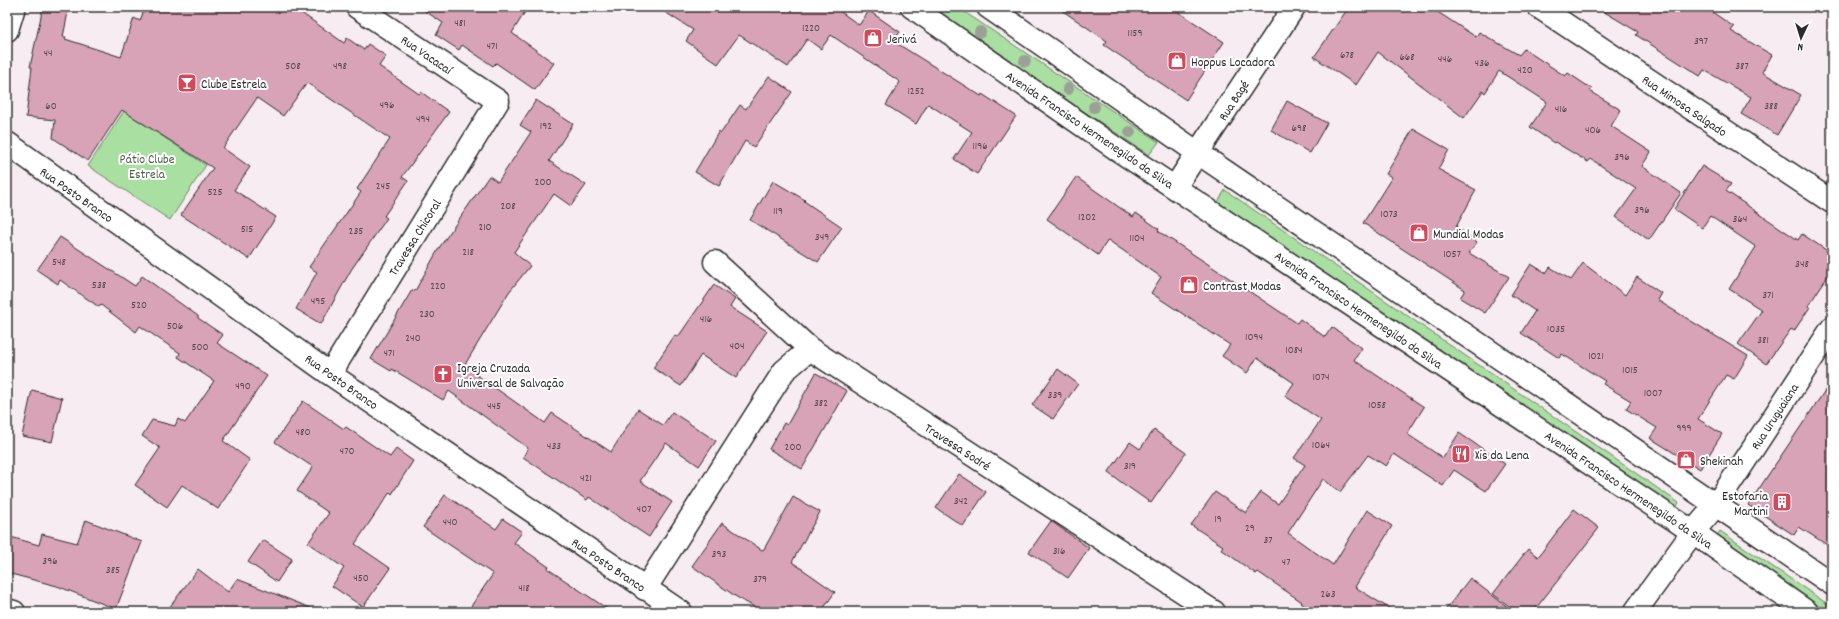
<svg xmlns="http://www.w3.org/2000/svg" width="1839" height="619" viewBox="0 0 1839 619" font-family="Dekko,sans-serif">
<style>
.green{fill:#a9dfa1;stroke:#6a8566}
.building{fill:#d8a2b7;stroke:#2b2b2b}
.lines{fill:none;stroke-linecap:round;stroke-linejoin:round}
.street-casing{stroke:#2b2b2b;stroke-width:25}
.secondary-casing{stroke:#2b2b2b;stroke-width:25}
.street{stroke:#fff;stroke-width:22}
.secondary{stroke:#fff;stroke-width:22}
.tree{fill:#9ca097}
.labels{text-anchor:middle;stroke-width:4;stroke-linejoin:round;paint-order:stroke}
.number-label{font-size:11px;fill:#56494e}
.poi-label{font-size:13px;fill:#2b2b2b;stroke:#fff;text-anchor:start}
.street-label{font-size:13px;fill:#2b2b2b;stroke:#fff}
.park-label{font-size:13px;fill:#51614e;stroke:#fff}
</style>
<rect width="100%" height="100%" fill="#f7ecf1"/>
<filter id="ink" filterUnits="userSpaceOnUse"><feTurbulence type="fractalNoise" baseFrequency=".025" numOctaves="2"/><feDisplacementMap in="SourceGraphic" scale="8" xChannelSelector="R" yChannelSelector="G"/><feConvolveMatrix kernelMatrix="1 2 1 2 8 2 1 2 1" color-interpolation-filters="sRGB"/></filter>
<g filter="url(#ink)">
<path class="green" d="M 929,7 L 957,7 L 1159,142 L 1149,155 Z
M 124,111 L 206,165 L 170,220 L 88,166 Z
M 1225,190 L 1679,503 L 1671,515 L 1218,202 Z
M 1720,531 L 1832,607 L 1832,612 L 1815,612 L 1712,542 Z"/>
<path class="building" d="M 43,7 L 69,7 L 63,37 L 66,37 L 65,39 L 121,57 L 134,18 L 140,21 L 145,7 L 293,7 L 344,43 L 347,38 L 364,50 L 368,44 L 386,56 L 379,66 L 419,94 L 421,92 L 449,112 L 402,177 L 408,181 L 384,216 L 387,218 L 351,270 L 321,324 L 296,309 L 317,272 L 309,267 L 361,192 L 357,189 L 390,139 L 307,83 L 283,116 L 257,98 L 223,148 L 250,167 L 234,190 L 276,217 L 249,259 L 181,215 L 213,168 L 122,110 L 88,161 L 53,138 L 55,120 L 26,117 L 32,67 L 30,67 Z
M 419,7 L 528,7 L 512,33 L 554,63 L 535,90 L 496,63 L 493,66 L 462,45 L 459,50 L 436,35 L 443,23 Z
M 657,7 L 834,7 L 859,25 L 869,11 L 900,32 L 893,41 L 981,96 L 982,94 L 1016,116 L 977,174 L 954,159 L 972,132 L 928,104 L 916,124 L 886,105 L 900,82 L 831,35 L 821,49 L 807,39 L 788,67 L 739,35 L 718,64 L 686,41 L 693,30 Z
M 1057,7 L 1171,7 L 1224,42 L 1186,100 L 1104,45 L 1107,41 Z
M 1349,7 L 1430,7 L 1476,37 L 1479,32 L 1519,55 L 1524,49 L 1565,76 L 1568,73 L 1592,89 L 1590,91 L 1621,110 L 1611,126 L 1651,152 L 1642,166 L 1681,193 L 1649,240 L 1616,217 L 1636,189 L 1591,159 L 1588,162 L 1555,142 L 1554,143 L 1530,127 L 1547,102 L 1499,71 L 1485,93 L 1483,91 L 1464,118 L 1378,52 L 1356,85 L 1314,57 Z
M 1596,7 L 1705,7 L 1734,27 L 1731,31 L 1772,55 L 1762,72 L 1801,95 L 1777,135 L 1741,114 L 1751,97 L 1704,70 L 1700,76 L 1636,35 L 1638,32 Z
M 769,76 L 792,92 L 754,147 L 745,141 L 719,186 L 695,172 L 719,131 L 721,133 L 740,105 L 746,109 Z
M 536,100 L 573,124 L 549,161 L 586,185 L 571,206 L 554,194 L 514,252 L 530,266 L 509,292 L 464,366 L 545,423 L 552,413 L 611,452 L 638,409 L 663,425 L 672,412 L 716,441 L 699,466 L 666,443 L 640,481 L 672,502 L 649,537 L 589,497 L 587,500 L 523,457 L 528,448 L 449,391 L 443,400 L 392,369 L 391,371 L 371,359 L 412,290 L 415,291 L 439,248 L 489,176 L 498,182 L 531,132 L 520,125 Z
M 1287,101 L 1327,123 L 1310,153 L 1271,130 Z
M 1413,129 L 1449,150 L 1438,169 L 1476,190 L 1456,227 L 1477,242 L 1469,253 L 1509,277 L 1485,313 L 1460,298 L 1465,290 L 1363,223 L 1392,177 L 1386,174 Z
M 1702,166 L 1731,184 L 1726,191 L 1798,240 L 1802,234 L 1832,254 L 1832,270 L 1808,306 L 1810,307 L 1794,331 L 1791,329 L 1766,364 L 1738,344 L 1762,310 L 1729,289 L 1756,247 L 1710,216 L 1702,228 L 1674,209 Z
M 1076,177 L 1133,217 L 1136,213 L 1159,229 L 1158,231 L 1297,323 L 1300,319 L 1325,337 L 1332,327 L 1362,348 L 1354,360 L 1424,407 L 1407,434 L 1443,458 L 1459,433 L 1505,464 L 1486,491 L 1454,470 L 1443,486 L 1394,454 L 1386,466 L 1368,455 L 1340,492 L 1323,479 L 1288,533 L 1333,565 L 1367,510 L 1392,526 L 1355,587 L 1395,612 L 1313,612 L 1301,603 L 1302,602 L 1258,572 L 1256,574 L 1221,549 L 1223,546 L 1191,525 L 1215,492 L 1246,513 L 1261,492 L 1278,504 L 1305,465 L 1294,458 L 1321,420 L 1285,396 L 1294,383 L 1257,358 L 1247,373 L 1222,356 L 1230,345 L 1151,293 L 1161,277 L 1108,240 L 1098,255 L 1047,219 Z
M 773,181 L 805,200 L 804,201 L 842,227 L 818,262 L 750,220 Z
M 60,237 L 135,286 L 142,276 L 198,316 L 198,318 L 223,335 L 217,343 L 267,376 L 223,441 L 250,460 L 218,509 L 182,485 L 167,507 L 135,485 L 160,448 L 142,436 L 152,420 L 175,426 L 178,419 L 185,423 L 214,381 L 178,357 L 180,353 L 140,326 L 136,332 L 101,305 L 99,307 L 60,280 L 58,284 L 37,270 Z
M 1583,263 L 1625,295 L 1637,277 L 1661,293 L 1657,300 L 1748,356 L 1734,379 L 1726,375 L 1698,419 L 1722,434 L 1700,469 L 1650,438 L 1657,428 L 1626,409 L 1631,401 L 1603,384 L 1605,381 L 1562,354 L 1559,358 L 1521,333 L 1535,311 L 1511,295 L 1531,264 L 1546,273 L 1550,267 L 1571,280 Z
M 714,285 L 735,299 L 730,307 L 767,331 L 736,378 L 701,355 L 681,386 L 653,368 L 675,335 L 678,337 Z
M 1058,369 L 1078,384 L 1053,419 L 1032,405 Z
M 816,373 L 847,391 L 802,469 L 769,449 L 784,423 L 787,425 Z
M 1832,380 L 1832,548 L 1799,527 L 1794,535 L 1748,505 Z
M 32,390 L 62,398 L 52,442 L 22,436 Z
M 303,401 L 344,429 L 346,427 L 390,457 L 396,449 L 413,461 L 392,494 L 390,492 L 355,544 L 390,568 L 363,607 L 332,586 L 344,568 L 308,543 L 329,513 L 297,491 L 313,467 L 275,442 Z
M 1154,430 L 1186,453 L 1151,503 L 1108,473 L 1130,442 L 1140,449 Z
M 959,474 L 986,492 L 963,526 L 936,508 Z
M 445,495 L 496,529 L 503,519 L 522,532 L 514,543 L 549,567 L 548,569 L 612,612 L 467,612 L 493,574 L 423,527 Z
M 793,497 L 820,512 L 792,562 L 835,592 L 821,612 L 763,612 L 735,596 L 692,566 L 722,523 L 762,550 L 764,549 Z
M 1574,509 L 1599,528 L 1533,612 L 1517,612 L 1493,594 L 1528,549 L 1538,557 Z
M 86,520 L 142,542 L 116,609 L 57,586 L 7,573 L 7,536 L 39,545 L 42,534 L 77,543 Z
M 1051,521 L 1089,548 L 1068,578 L 1029,552 Z
M 263,540 L 292,559 L 277,582 L 248,562 Z
M 198,569 L 228,592 L 237,579 L 316,610 L 316,612 L 166,612 Z
M 1470,578 L 1514,612 L 1444,612 Z"/>
<g class="lines">
<g class="street-casing">
<path id="street" d="M 1539,7 L 1832,202
M 7,30 L 14,7
M 7,143 L 330,374 L 681,612
M 1175,187 L 1294,7
M 715,262 L 810,349 L 1214,612
M 330,374 L 498,101 L 357,7
M 645,589 L 784,371 L 810,349
M 7,610 L 14,612
M 1635,612 L 1693,532 L 1716,505 L 1832,328"/>
</g>
<g class="secondary-casing">
<path id="secondary" d="M 912,7 L 1118,150 L 1693,532 L 1807,612
M 988,7 L 1198,153 L 1832,584"/>
</g>
<use href="#street" class="street"/>
<use href="#secondary" class="secondary"/>
</g>
<g class="tree">
<circle cx="980" cy="32" r="6"/>
<circle cx="1025" cy="61" r="6"/>
<circle cx="1068" cy="89" r="6"/>
<circle cx="1094" cy="107" r="6"/>
<circle cx="1130" cy="132" r="6"/>
</g>
</g>
<defs>
<g id="shop-square" transform="scale(1)"><rect x="-9" y="-9" width="18" height="18" rx="4" fill="#d1495b" stroke="#fff"/><path d="M-5-2.5h2.3a2.7 3.5 0 0 1 5.4 0H5L5.5 6h-11ZM-1.5-2.5h3a1.5 2.3 0 0 0-3 0Z" fill="#fff"/></g>
<g id="bar-square" transform="scale(1)"><rect x="-9" y="-9" width="18" height="18" rx="4" fill="#d1495b" stroke="#fff"/><path d="M-6-5H6L.8 .8V4.5H3.5V6h-7V4.5H-.8V.8Z" fill="#fff"/></g>
<g id="church-square" transform="scale(1)"><rect x="-9" y="-9" width="18" height="18" rx="4" fill="#d1495b" stroke="#fff"/><path d="M-1.2-6h2.4v3.5h3.3v2.4h-3.3V6h-2.4V-.1h-3.3v-2.4h3.3Z" fill="#fff"/></g>
<g id="restaurant-square" transform="scale(1)"><rect x="-9" y="-9" width="18" height="18" rx="4" fill="#d1495b" stroke="#fff"/><path d="M-5-6h1v4h1v-4h1v4h1v-4h1v5L-1.5 .5V6h-2V.5L-5-1ZM5-6V6H3V1.5H1.5Q1.5-4 5-6Z" fill="#fff"/></g>
<g id="building-square" transform="scale(1)"><rect x="-9" y="-9" width="18" height="18" rx="4" fill="#d1495b" stroke="#fff"/><path d="M-4-6H4V6H1V3H-1V6H-4ZM-2.5-4.3h1.7v1.8h-1.7ZM.8-4.3h1.7v1.8H.8ZM-2.5-1h1.7V.8h-1.7ZM.8-1h1.7V.8H.8Z" fill="#fff"/></g>
</defs>
<g fill-rule="evenodd">
<use href="#shop-square" x="873" y="38"/>
<use href="#shop-square" x="1177" y="61"/>
<use href="#bar-square" x="187" y="83"/>
<use href="#shop-square" x="1419" y="233"/>
<use href="#shop-square" x="1189" y="285"/>
<use href="#church-square" x="443" y="374"/>
<use href="#restaurant-square" x="1461" y="454"/>
<use href="#shop-square" x="1686" y="460"/>
<use href="#building-square" x="1782" y="502"/>
</g>
<g class="labels">
<g class="number-label">
<text x="460" y="26">481</text>
<text x="811" y="31">1220</text>
<text x="1135" y="36">1159</text>
<text x="1701" y="44">397</text>
<text x="492" y="49">471</text>
<text x="48" y="56">44</text>
<text x="1347" y="58">678</text>
<text x="1407" y="60">668</text>
<text x="1445" y="62">446</text>
<text x="1482" y="66">436</text>
<text x="293" y="69">508</text>
<text x="340" y="69">498</text>
<text x="1742" y="69">387</text>
<text x="1525" y="73">420</text>
<text x="916" y="94">1252</text>
<text x="387" y="108">496</text>
<text x="51" y="109">60</text>
<text x="1771" y="109">388</text>
<text x="1561" y="112">416</text>
<text x="423" y="122">494</text>
<text x="546" y="129">192</text>
<text x="1299" y="131">698</text>
<text x="1593" y="133">406</text>
<text x="980" y="149">1196</text>
<text x="1622" y="160">396</text>
<text x="543" y="185">200</text>
<text x="383" y="189">245</text>
<text x="215" y="195">525</text>
<text x="508" y="209">208</text>
<text x="1642" y="213">396</text>
<text x="778" y="214">119</text>
<text x="1389" y="217">1073</text>
<text x="1087" y="220">1202</text>
<text x="1740" y="222">364</text>
<text x="485" y="230">210</text>
<text x="247" y="232">515</text>
<text x="356" y="234">235</text>
<text x="822" y="240">349</text>
<text x="1137" y="241">1104</text>
<text x="468" y="255">218</text>
<text x="1452" y="257">1057</text>
<text x="59" y="265">548</text>
<text x="1802" y="267">348</text>
<text x="99" y="288">538</text>
<text x="438" y="289">220</text>
<text x="1768" y="298">371</text>
<text x="318" y="304">495</text>
<text x="139" y="308">520</text>
<text x="427" y="317">230</text>
<text x="706" y="322">416</text>
<text x="175" y="329">506</text>
<text x="1556" y="332">1035</text>
<text x="1254" y="340">1094</text>
<text x="413" y="341">240</text>
<text x="1763" y="343">381</text>
<text x="737" y="349">404</text>
<text x="200" y="350">500</text>
<text x="1294" y="353">1084</text>
<text x="389" y="356">471</text>
<text x="1596" y="359">1021</text>
<text x="1630" y="373">1015</text>
<text x="1321" y="380">1074</text>
<text x="243" y="389">490</text>
<text x="1653" y="396">1007</text>
<text x="1055" y="398">339</text>
<text x="821" y="406">382</text>
<text x="1377" y="408">1058</text>
<text x="494" y="409">445</text>
<text x="1684" y="431">999</text>
<text x="303" y="435">480</text>
<text x="1321" y="448">1064</text>
<text x="554" y="449">433</text>
<text x="793" y="450">200</text>
<text x="347" y="454">470</text>
<text x="1130" y="469">319</text>
<text x="586" y="481">421</text>
<text x="961" y="504">342</text>
<text x="644" y="512">407</text>
<text x="1218" y="522">19</text>
<text x="450" y="525">440</text>
<text x="1250" y="531">29</text>
<text x="1268" y="543">37</text>
<text x="1059" y="554">316</text>
<text x="719" y="557">393</text>
<text x="50" y="564">396</text>
<text x="1286" y="565">47</text>
<text x="113" y="573">385</text>
<text x="361" y="581">450</text>
<text x="760" y="582">379</text>
<text x="524" y="591">418</text>
<text x="1328" y="597">263</text>
</g>
<g class="poi-label">
<text x="887" y="43">Jerivá</text>
<text x="1191" y="66">Hoppus Locadora</text>
<text x="201" y="88">Clube Estrela</text>
<text x="1433" y="238">Mundial Modas</text>
<text x="1203" y="290">Contrast Modas</text>
<text x="457" y="372">Igreja Cruzada<tspan x="457" dy="15">Universal de Salvação</tspan></text>
<text x="1475" y="459">Xis da Lena</text>
<text x="1700" y="465">Shekinah</text>
<text x="1768" y="500" text-anchor="end">Estofaria<tspan x="1768" dy="15">Martini</tspan></text>
</g>
<g class="street-label">
<text transform="translate(427 54) rotate(34)" y="5">Rua Vacacaí</text>
<text transform="translate(1233 100) rotate(-57)" y="5">Rua Bagé</text>
<text transform="translate(1685 105) rotate(34)" y="5">Rua Mimosa Salgado</text>
<text transform="translate(1090 129) rotate(34)" y="5">Avenida Francisco Hermenegildo da Silva</text>
<text transform="translate(77 194) rotate(35)" y="5">Rua Posto Branco</text>
<text transform="translate(414 237) rotate(-58)" y="5">Travessa Chicoral</text>
<text transform="translate(1359 309) rotate(34)" y="5">Avenida Francisco Hermenegildo da Silva</text>
<text transform="translate(342 381) rotate(35)" y="5">Rua Posto Branco</text>
<text transform="translate(1774 416) rotate(-57)" y="5">Rua Uruguaiana</text>
<text transform="translate(958 446) rotate(33)" y="5">Travessa Sodré</text>
<text transform="translate(1629 489) rotate(34)" y="5">Avenida Francisco Hermenegildo da Silva</text>
<text transform="translate(609 564) rotate(34)" y="5">Rua Posto Branco</text>
</g>
<g class="park-label">
<text x="147" y="163">Pátio Clube<tspan x="147" dy="15">Estrela</tspan></text>
</g>
</g>
<rect width="1839" height="619" fill="none" stroke="#fff" stroke-width="24"/>
<rect x="12" y="12" width="1815" height="595" fill="none" stroke="#2b2b2b" stroke-width="1.5" filter="url(#ink)"/>
<g transform="translate(1801 38) rotate(184)" stroke="#ffffff" stroke-width="3" paint-order="stroke">
<path d="M0-3L7 15L0 10L-7 15Z" fill="#2b2b2b"/>
<text y="-6" font-size="11" font-weight="bold" text-anchor="middle" fill="#2b2b2b">N</text>
</g>
</svg>
